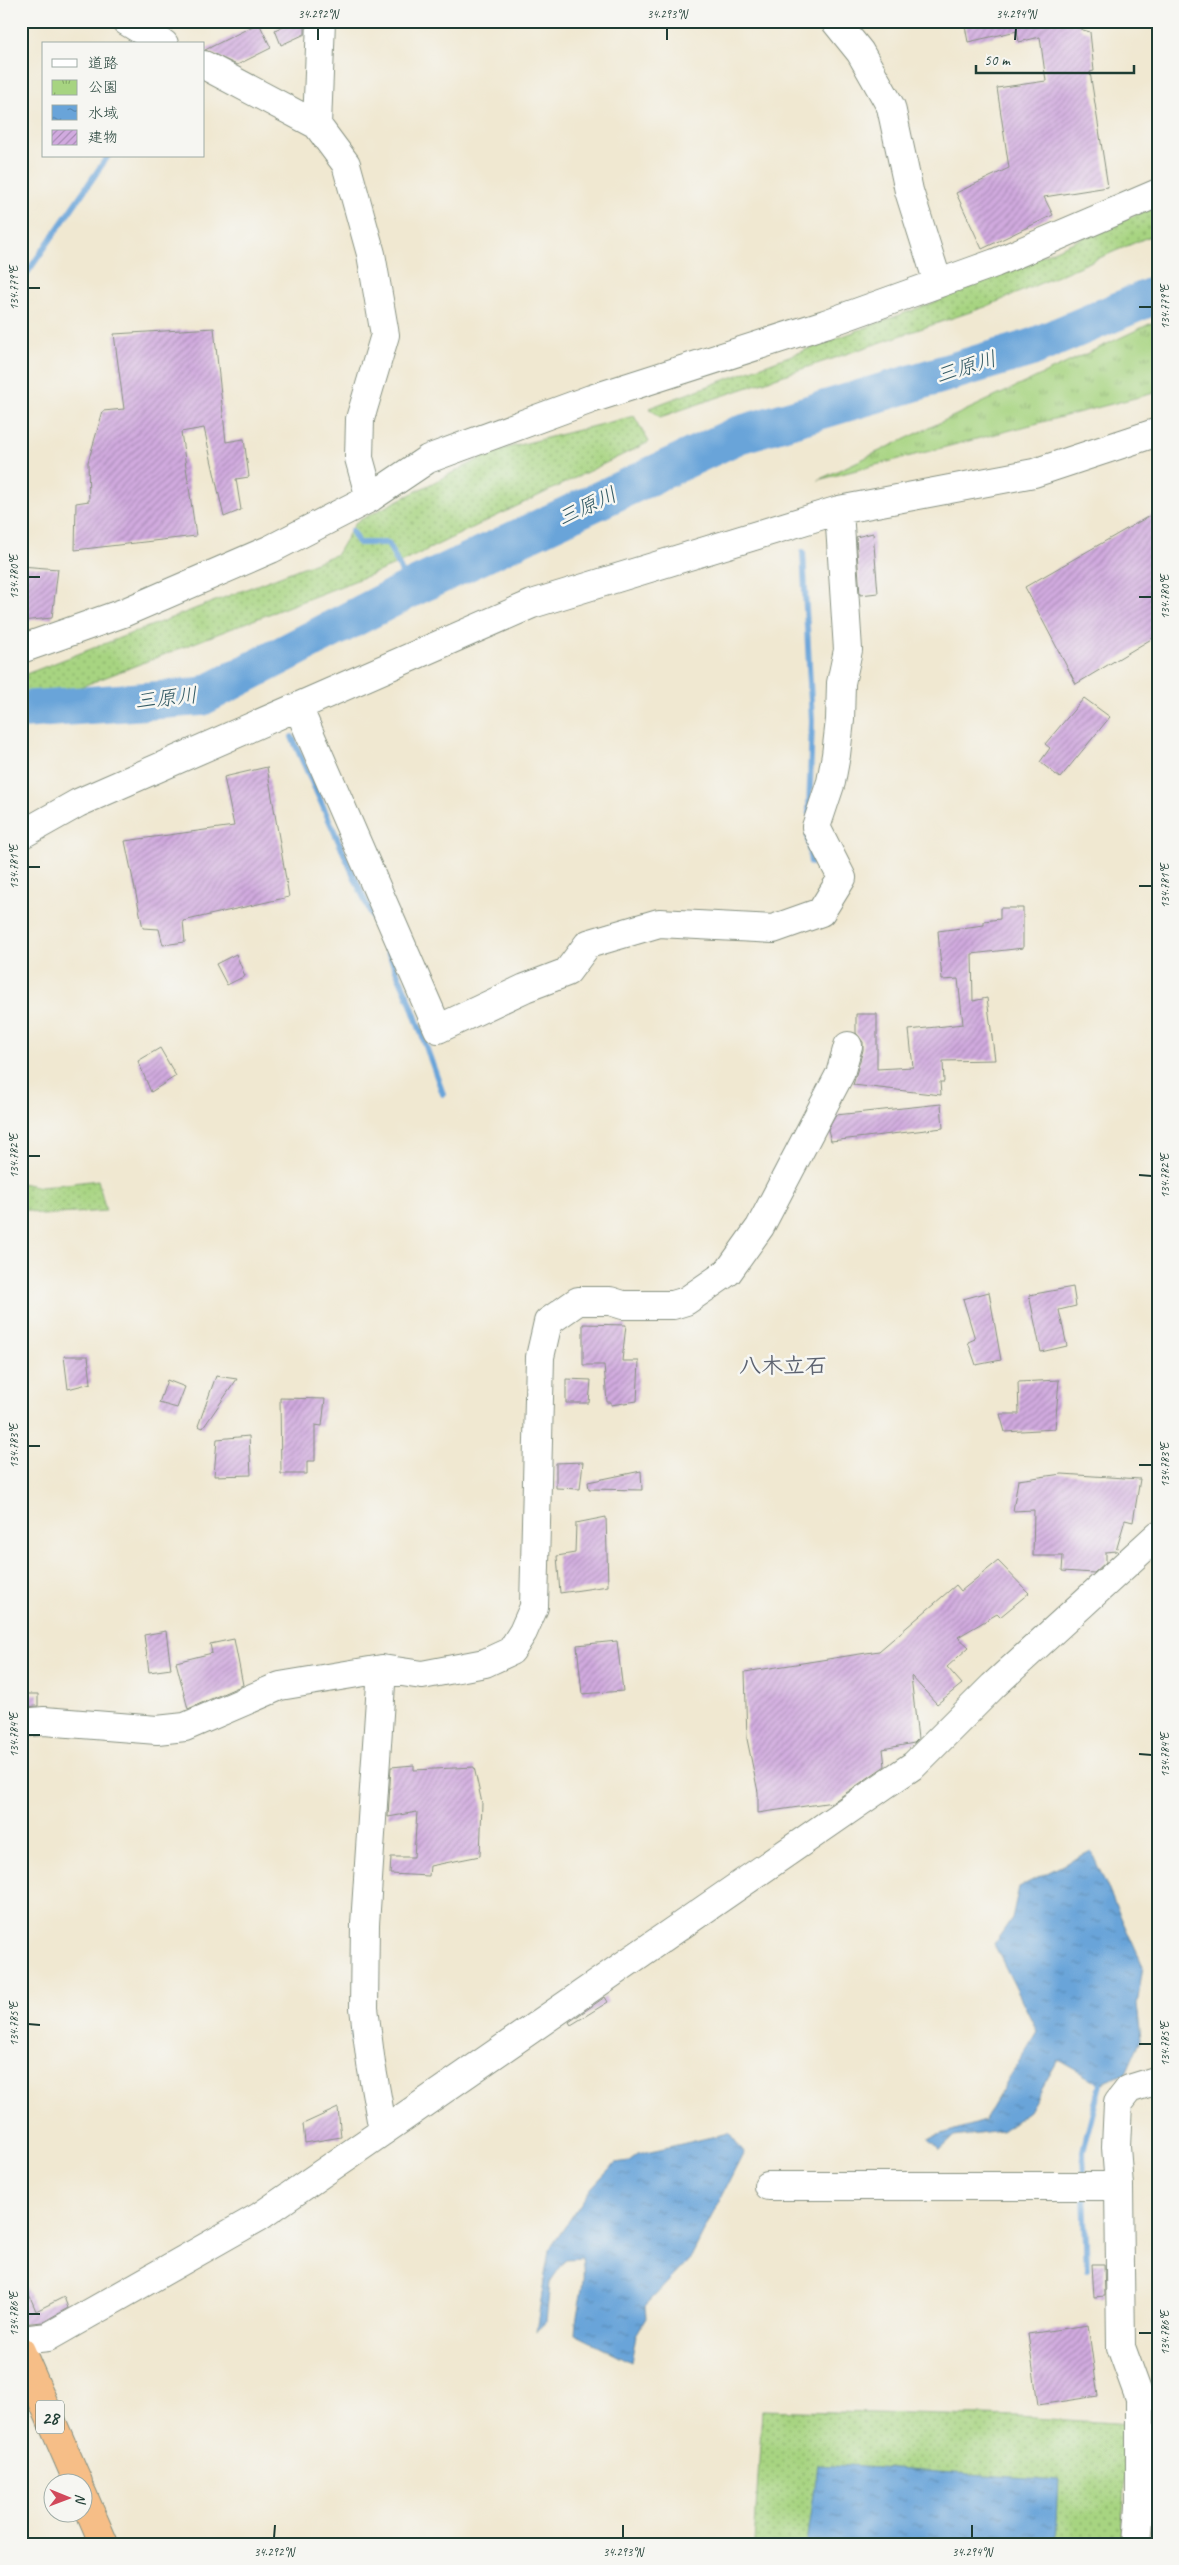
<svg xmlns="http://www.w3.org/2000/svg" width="1179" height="2565" viewBox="0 0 1179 2565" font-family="Caveat,'Klee One',sans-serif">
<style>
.grass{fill:url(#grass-dots);stroke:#63885a}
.park{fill:url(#park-tufts);stroke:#63885a}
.water{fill:url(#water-ripples);stroke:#447086}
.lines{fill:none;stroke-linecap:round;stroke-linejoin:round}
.stream{stroke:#69a4d9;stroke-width:6}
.river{stroke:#69a4d9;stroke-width:38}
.building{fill:url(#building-hatch)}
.minor-casing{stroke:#889282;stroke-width:30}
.highway-casing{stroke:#889282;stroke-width:30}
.minor{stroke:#fff;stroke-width:28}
.highway{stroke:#f6be87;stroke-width:28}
.ticks{fill:none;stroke:#1f3d34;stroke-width:2}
.labels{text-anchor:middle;stroke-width:5;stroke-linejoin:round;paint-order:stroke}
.shield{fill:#f6f6f2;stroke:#60746d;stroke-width:1}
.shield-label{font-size:19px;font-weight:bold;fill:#1f3d34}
.water-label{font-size:21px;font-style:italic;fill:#355c66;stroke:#f6f6f2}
.quarter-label{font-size:22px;font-weight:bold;fill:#5d6370;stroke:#f6f6f2}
.neatline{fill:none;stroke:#1f3d34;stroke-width:2}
.ticks-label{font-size:12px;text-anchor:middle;fill:#1f3d34}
</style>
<defs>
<pattern id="grass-dots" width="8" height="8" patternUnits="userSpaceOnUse" patternTransform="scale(1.25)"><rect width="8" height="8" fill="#a7d481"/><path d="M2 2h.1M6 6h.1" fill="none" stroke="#87ad6a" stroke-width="1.8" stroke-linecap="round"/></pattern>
<pattern id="park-tufts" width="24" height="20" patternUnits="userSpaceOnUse" patternTransform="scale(1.25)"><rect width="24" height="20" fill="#a7d481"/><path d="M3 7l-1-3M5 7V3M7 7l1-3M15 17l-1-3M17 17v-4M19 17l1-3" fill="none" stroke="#87ad6a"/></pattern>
<pattern id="water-ripples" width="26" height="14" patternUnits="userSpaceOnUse" patternTransform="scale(1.25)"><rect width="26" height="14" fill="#69a4d9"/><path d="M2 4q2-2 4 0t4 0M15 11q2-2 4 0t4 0" fill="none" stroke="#5687b1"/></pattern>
<pattern id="building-hatch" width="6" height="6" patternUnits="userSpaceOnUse" patternTransform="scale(1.25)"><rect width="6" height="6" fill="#d1aadf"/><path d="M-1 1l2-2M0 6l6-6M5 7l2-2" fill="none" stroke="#a98cb6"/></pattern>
</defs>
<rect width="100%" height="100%" fill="#f6f6f2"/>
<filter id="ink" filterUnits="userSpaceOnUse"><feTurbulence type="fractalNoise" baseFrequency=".02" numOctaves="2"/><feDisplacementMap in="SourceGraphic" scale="10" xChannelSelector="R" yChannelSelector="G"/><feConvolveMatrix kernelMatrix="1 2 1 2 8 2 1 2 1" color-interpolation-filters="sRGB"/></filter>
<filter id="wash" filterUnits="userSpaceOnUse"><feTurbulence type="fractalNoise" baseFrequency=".0096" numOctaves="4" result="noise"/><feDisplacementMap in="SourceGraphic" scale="20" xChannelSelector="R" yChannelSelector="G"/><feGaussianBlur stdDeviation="1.12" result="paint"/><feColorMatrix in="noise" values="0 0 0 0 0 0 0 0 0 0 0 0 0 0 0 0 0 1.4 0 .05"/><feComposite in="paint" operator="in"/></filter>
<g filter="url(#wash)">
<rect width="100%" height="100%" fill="#f0e8d1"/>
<path class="grass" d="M 1158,205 L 1158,232 L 1155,234 L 985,307 L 660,417 L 649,408 L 948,297 Z
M 634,416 L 649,442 L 398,564 L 57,696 L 21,701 L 21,676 L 337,554 L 356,522 L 495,451 Z
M 98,1180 L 106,1211 L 42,1215 L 21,1208 L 21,1183 L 41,1187 Z
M 762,2410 L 1017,2417 L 1131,2424 L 1120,2544 L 754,2544 Z"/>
<path class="park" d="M 1158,320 L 1158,392 L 818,480 Z"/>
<path class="water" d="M 1091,1851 L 1143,1966 L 1137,2004 L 1141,2039 L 1126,2073 L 1100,2084 L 1058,2060 L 1029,2111 L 1002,2131 L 954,2137 L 940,2150 L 929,2138 L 984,2121 L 1037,2031 L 994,1944 L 1012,1918 L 1019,1887 Z
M 729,2133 L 744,2152 L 690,2259 L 645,2306 L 646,2318 L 636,2335 L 631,2362 L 575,2334 C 576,2307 587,2285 582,2258 L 566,2259 L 550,2282 L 546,2322 L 536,2331 L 549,2250 L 592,2187 L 615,2163 L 629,2161 L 638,2154 Z
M 818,2464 L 1059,2480 L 1056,2544 L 807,2544 Z"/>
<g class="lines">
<path class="stream" d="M 21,278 L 27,273 L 108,156
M 352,531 L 358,543 L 388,543 L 410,589
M 803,552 L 812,721 L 809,812
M 292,737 L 409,999 L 443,1094
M 808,837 L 811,863
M 353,2027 L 356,2054
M 1084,2179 L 1083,2151 L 1100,2084
M 1084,2191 L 1087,2270"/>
<path class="river" d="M 21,710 L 201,697 L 410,589 L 738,435 L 1031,348 L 1158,294"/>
</g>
<g id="blocks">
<path class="building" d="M 293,21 L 305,21 L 305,34 L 281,45 L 275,30 Z
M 964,21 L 1080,21 L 1080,29 L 1090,32 L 1094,71 L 1090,72 L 1108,187 L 1044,197 L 1053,215 L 982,249 L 956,193 L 1009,168 L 997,88 L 1046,81 L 1040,37 L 1019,42 L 1017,31 L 968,42 Z
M 259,23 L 271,48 L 237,65 L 205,50 Z
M 214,328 L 226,442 L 244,439 L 249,477 L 236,479 L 241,510 L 224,517 L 204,428 L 181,432 L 196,536 L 75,550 L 76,503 L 89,501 L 88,462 L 103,411 L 124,409 L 114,334 Z
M 1158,511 L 1158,635 L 1076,684 L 1025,587 Z
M 873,533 L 878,593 L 860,595 L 856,537 Z
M 21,566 L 58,569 L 52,618 L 21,621 Z
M 1084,698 L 1110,717 L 1060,778 L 1040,762 L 1050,748 L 1045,744 Z
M 267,767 L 289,897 L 183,921 L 185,942 L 163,945 L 159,929 L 143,928 L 125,841 L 234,826 L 224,777 Z
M 1000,908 L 1023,908 L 1023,948 L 972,954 L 973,1001 L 987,998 L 995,1060 L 943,1061 L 944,1082 L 940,1082 L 941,1095 L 853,1085 L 863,1050 L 863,1042 L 856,1033 L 856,1014 L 877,1014 L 877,1069 L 913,1067 L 909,1030 L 963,1024 L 958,979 L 942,980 L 938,931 L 984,925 L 984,921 L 1000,919 Z
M 236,954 L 245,976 L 227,985 L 216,964 Z
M 160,1048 L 176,1076 L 151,1092 L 138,1061 Z
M 941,1104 L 943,1128 L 831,1141 L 828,1130 L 836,1115 Z
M 1073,1287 L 1076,1306 L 1059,1310 L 1067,1346 L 1041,1352 L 1029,1295 Z
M 989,1292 L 1001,1360 L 976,1365 L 968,1342 L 975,1339 L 963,1299 Z
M 583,1324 L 626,1325 L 622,1361 L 639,1361 L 637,1401 L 611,1405 L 611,1402 L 607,1402 L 604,1365 L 583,1365 Z
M 64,1356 L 88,1356 L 91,1383 L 68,1389 Z
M 216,1376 L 237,1379 L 203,1428 L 198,1426 Z
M 566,1379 L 591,1380 L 589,1403 L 566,1403 Z
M 167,1380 L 185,1387 L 177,1408 L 159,1403 Z
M 1059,1380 L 1055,1429 L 1005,1432 L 1000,1414 L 1019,1414 L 1018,1382 Z
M 280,1398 L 325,1399 L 322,1426 L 315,1425 L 315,1461 L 307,1461 L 307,1474 L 281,1474 Z
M 249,1436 L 251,1475 L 214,1476 L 217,1439 Z
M 583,1462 L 580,1489 L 556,1488 L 556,1463 Z
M 641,1471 L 642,1490 L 589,1489 L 588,1482 Z
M 1062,1474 L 1140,1479 L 1133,1522 L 1125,1520 L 1116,1551 L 1106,1552 L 1106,1562 L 1094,1573 L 1062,1571 L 1063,1556 L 1033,1556 L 1034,1510 L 1013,1511 L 1018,1480 Z
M 606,1517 L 608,1586 L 560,1593 L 557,1556 L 575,1553 L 576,1523 Z
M 998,1561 L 1029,1593 L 1000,1617 L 997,1614 L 958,1637 L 969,1647 L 947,1667 L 962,1684 L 937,1704 L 911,1676 L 918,1739 L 914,1743 L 883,1749 L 885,1766 L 833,1802 L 758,1813 L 758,1792 L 747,1739 L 745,1672 L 879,1651 L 956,1585 L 961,1591 Z
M 166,1631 L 171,1669 L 149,1672 L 144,1635 Z
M 234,1639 L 243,1685 L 188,1709 L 176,1662 L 212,1653 L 210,1644 Z
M 617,1641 L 623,1691 L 582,1694 L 577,1645 Z
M 21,1694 L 38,1694 L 38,1706 L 21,1707 Z
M 414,1765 L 414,1770 L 474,1767 L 482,1803 L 480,1856 L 430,1866 L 429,1876 L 390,1874 L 391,1857 L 414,1857 L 417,1812 L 388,1817 L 391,1767 Z
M 605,1997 L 608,2002 L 571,2025 L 569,2022 Z
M 338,2108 L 341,2137 L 305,2143 L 303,2124 Z
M 1092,2264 L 1104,2264 L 1105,2296 L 1094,2297 Z
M 21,2275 L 36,2311 L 64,2297 L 68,2308 L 43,2322 L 21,2324 Z
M 1088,2325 L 1098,2396 L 1038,2405 L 1028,2334 Z"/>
</g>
</g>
<g filter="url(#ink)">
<use href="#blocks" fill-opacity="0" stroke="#889282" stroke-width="1"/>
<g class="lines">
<g class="minor-casing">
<path id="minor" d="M 126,21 L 164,44
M 835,21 L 860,52 L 891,107 L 909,191 L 938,283
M 204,65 L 317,125 L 346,164 L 371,254 L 385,335 L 360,419 L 359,458 L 370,498
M 317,125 L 321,21
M 21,649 L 123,613 L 271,549 L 370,498 L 428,459 L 591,399 L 825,324 L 995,263 L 1158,193
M 298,707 L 438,1029 L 525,988 L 567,972 L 588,944 L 659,923 L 773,929 L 821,912 L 842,878 L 816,827 L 831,782 L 836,755 L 840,720 L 841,683 L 848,650 L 839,510
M 21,835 L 78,803 L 532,604 L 839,510 L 1034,473 L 1158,432
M 382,1669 L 365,1924 L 364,2008 L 371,2064 L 383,2131
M 21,1723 L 44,1721 L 157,1730 L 185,1727 L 280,1686 L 382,1669 L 422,1675 L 485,1663 L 511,1651 L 523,1632 L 534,1607 L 540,1357 L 548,1322 L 578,1301 L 610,1301 L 623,1305 L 673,1305 L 686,1301 L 728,1272 L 760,1227 L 840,1074 L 848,1046
M 768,2186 L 1119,2186
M 21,2340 L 48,2337 L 259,2217 L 886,1784 L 914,1765 L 993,1686 L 1158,1535
M 1137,2544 L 1140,2506 L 1140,2399 L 1121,2347 L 1119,2186 L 1116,2147 L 1118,2103 L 1129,2089 L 1158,2080"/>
</g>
<g class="highway-casing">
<path id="highway" d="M 21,2351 L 78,2482
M 82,2493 L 104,2544"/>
</g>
<use href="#minor" class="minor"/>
<use href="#highway" class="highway"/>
</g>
</g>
<path class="ticks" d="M 318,40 L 318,28M 667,40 L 667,28M 1015,40 L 1016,28M 28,288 L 40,288M 1139,307 L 1152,307M 28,577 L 40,577M 1139,597 L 1152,597M 28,867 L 40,867M 1139,886 L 1152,886M 28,1156 L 40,1156M 1139,1175 L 1152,1176M 28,1446 L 40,1446M 1139,1465 L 1152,1465M 28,1735 L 40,1735M 1139,1754 L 1152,1755M 28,2024 L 40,2025M 1139,2044 L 1152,2044M 28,2314 L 40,2314M 1139,2333 L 1152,2333M 274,2538 L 275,2525M 623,2538 L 623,2525M 972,2538 L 972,2525"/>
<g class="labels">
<rect class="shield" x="36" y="2400.5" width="28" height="33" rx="4"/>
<g class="shield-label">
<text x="50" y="2424">28</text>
</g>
<g class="water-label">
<text transform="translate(966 367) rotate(-17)" y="7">三原川</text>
<text transform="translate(587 506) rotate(-25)" y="7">三原川</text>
<text transform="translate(166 698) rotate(-6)" y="7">三原川</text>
</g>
<g class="quarter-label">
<text x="783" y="1373">八木立石</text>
</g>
</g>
<rect width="1179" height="2565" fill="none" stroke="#f6f6f2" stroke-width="55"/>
<rect x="42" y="42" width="162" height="115" fill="#f6f6f2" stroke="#a0aca6"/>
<rect x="52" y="59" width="25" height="8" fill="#ffffff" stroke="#a0aca6"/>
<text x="88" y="68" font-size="15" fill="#1f3d34">道路</text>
<rect x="52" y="80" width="25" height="15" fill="url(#park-tufts)" stroke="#a0aca6"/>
<text x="88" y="92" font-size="15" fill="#1f3d34">公園</text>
<rect x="52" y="105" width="25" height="15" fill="url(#water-ripples)" stroke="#a0aca6"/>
<text x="88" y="118" font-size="15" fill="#1f3d34">水域</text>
<rect x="52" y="130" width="25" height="15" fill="url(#building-hatch)" stroke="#a0aca6"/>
<text x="88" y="142" font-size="15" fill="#1f3d34">建物</text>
<g transform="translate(68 2498) rotate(91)"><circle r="24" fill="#f6f6f2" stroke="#a0aca6"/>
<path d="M0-4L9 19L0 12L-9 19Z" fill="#d1495b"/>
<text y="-8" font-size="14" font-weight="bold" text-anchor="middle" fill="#1f3d34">N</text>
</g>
<path d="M976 65v8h158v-8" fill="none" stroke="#1f3d34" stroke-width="2.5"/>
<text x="984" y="65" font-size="15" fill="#1f3d34" stroke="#f6f6f2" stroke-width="4" paint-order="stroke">50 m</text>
<rect x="28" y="28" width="1124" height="2510" class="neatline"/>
<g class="ticks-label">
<text x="318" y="18">34.292°N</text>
<text x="667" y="18">34.293°N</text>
<text x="1016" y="18">34.294°N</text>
<text transform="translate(14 288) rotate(-90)" y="4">134.779°E</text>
<text transform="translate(1165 307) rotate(-90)" y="4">134.779°E</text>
<text transform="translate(14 577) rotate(-90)" y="4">134.780°E</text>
<text transform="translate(1165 597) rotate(-90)" y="4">134.780°E</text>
<text transform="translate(14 867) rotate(-90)" y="4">134.781°E</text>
<text transform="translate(1165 886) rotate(-90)" y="4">134.781°E</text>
<text transform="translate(14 1156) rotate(-90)" y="4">134.782°E</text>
<text transform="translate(1165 1176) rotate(-90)" y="4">134.782°E</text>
<text transform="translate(14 1446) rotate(-90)" y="4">134.783°E</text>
<text transform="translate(1165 1465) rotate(-90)" y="4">134.783°E</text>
<text transform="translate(14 1735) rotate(-90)" y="4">134.784°E</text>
<text transform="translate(1165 1755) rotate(-90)" y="4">134.784°E</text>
<text transform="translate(14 2024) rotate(-90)" y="4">134.785°E</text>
<text transform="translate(1165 2044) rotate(-90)" y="4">134.785°E</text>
<text transform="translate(14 2314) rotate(-90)" y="4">134.786°E</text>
<text transform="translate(1165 2333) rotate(-90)" y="4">134.786°E</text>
<text x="274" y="2556">34.292°N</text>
<text x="623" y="2556">34.293°N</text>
<text x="972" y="2556">34.294°N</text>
</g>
</svg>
